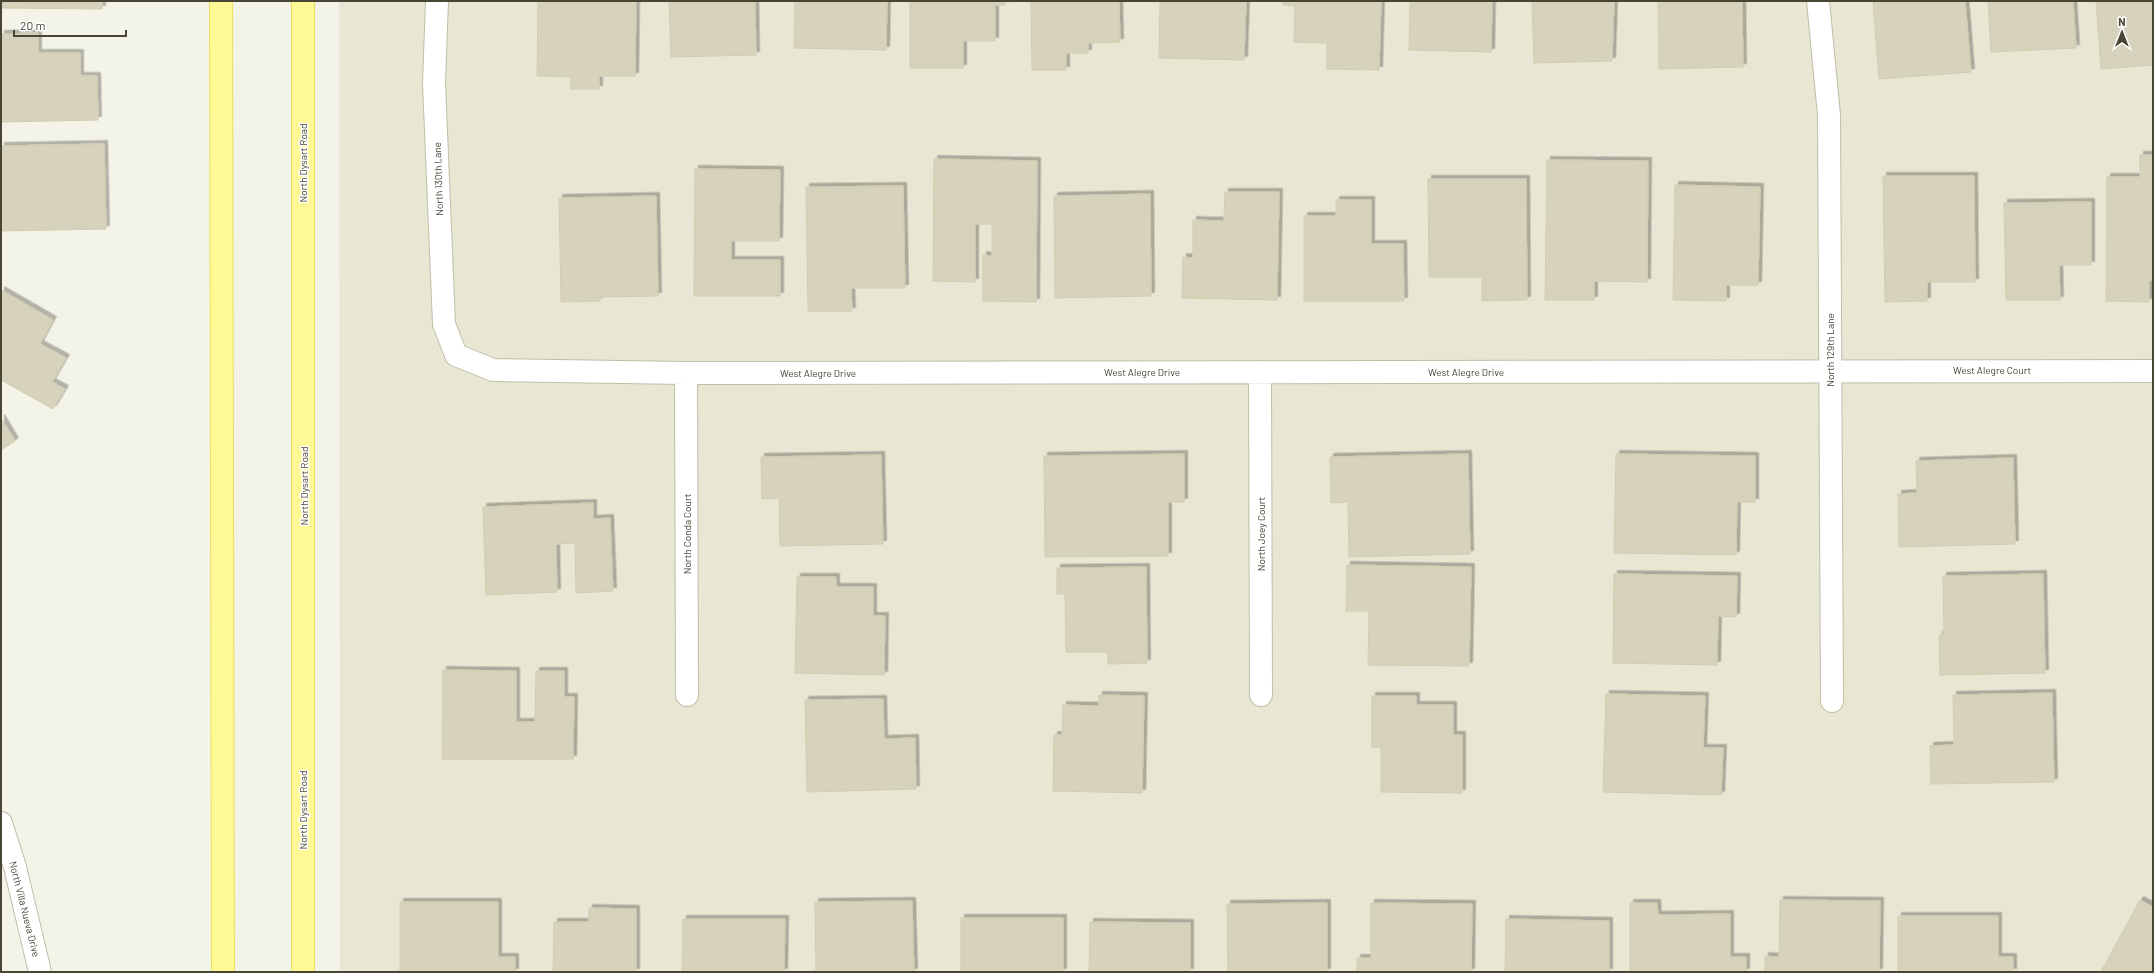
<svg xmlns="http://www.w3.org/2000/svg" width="2154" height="973" viewBox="0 0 2154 973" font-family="Barlow,sans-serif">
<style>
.residential{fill:#e8e7d4}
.building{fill:#d7d2bb;stroke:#d2ccae;filter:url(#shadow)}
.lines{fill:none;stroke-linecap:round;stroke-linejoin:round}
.minor-casing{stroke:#c0bea8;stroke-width:24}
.major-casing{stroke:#eae05e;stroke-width:24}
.minor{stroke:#fff;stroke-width:22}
.major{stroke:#fff995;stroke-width:22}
.labels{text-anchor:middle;stroke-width:3;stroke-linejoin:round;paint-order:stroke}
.street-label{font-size:10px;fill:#484535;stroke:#fff}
</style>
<defs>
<filter id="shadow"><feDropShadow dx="3.5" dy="-3.5" stdDeviation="0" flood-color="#0004"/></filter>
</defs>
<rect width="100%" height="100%" fill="#f4f3e7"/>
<path class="residential" d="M 339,1 L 2153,1 L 2153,972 L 340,972 Z"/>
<path class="building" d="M 1,1 L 102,1 L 102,9 L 1,8 Z
M 538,1 L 636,1 L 635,76 L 599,76 L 599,89 L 571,89 L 571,77 L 537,76 Z
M 669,1 L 755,1 L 756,55 L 671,57 Z
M 795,1 L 887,1 L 886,50 L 794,48 Z
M 910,1 L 1005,1 L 1005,5 L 995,5 L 995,41 L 963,41 L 963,68 L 910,68 Z
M 1031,1 L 1126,1 L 1119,1 L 1120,42 L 1088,43 L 1088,53 L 1066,53 L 1066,70 L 1032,70 Z
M 1160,1 L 1246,1 L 1244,60 L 1159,58 Z
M 1283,1 L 1381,1 L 1379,70 L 1327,69 L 1327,43 L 1294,42 L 1295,6 L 1283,5 Z
M 1410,1 L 1492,1 L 1491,52 L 1409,50 Z
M 1532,1 L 1614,1 L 1612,61 L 1534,63 Z
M 1658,1 L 1742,1 L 1743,67 L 1659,69 Z
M 1873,1 L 1965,1 L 1971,72 L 1879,79 Z
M 1988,1 L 2073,1 L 2076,48 L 1991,52 Z
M 2096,1 L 2153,1 L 2153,65 L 2101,69 Z
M 38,33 L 38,53 L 80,53 L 80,76 L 97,76 L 98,120 L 1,122 L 1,34 Z
M 104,144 L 106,229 L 1,231 L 1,146 Z
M 2140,155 L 2153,155 L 2153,280 L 2149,280 L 2149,302 L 2106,301 L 2107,177 L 2140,177 Z
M 934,159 L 1037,161 L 1036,302 L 983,301 L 983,255 L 992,256 L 992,224 L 975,224 L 975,282 L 933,281 Z
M 1547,160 L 1648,161 L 1647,282 L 1594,281 L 1594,300 L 1545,300 Z
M 695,169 L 780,170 L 779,241 L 731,241 L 731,260 L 780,260 L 780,296 L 694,296 Z
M 1883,176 L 1974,176 L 1975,282 L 1927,282 L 1927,301 L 1885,302 Z
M 1428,179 L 1526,179 L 1527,300 L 1482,301 L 1482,277 L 1429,277 Z
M 1675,185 L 1760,187 L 1758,285 L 1726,285 L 1726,301 L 1673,300 Z
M 903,186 L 905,288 L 851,288 L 852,311 L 808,311 L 806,187 Z
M 1225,192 L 1279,192 L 1277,300 L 1182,298 L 1183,257 L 1193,258 L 1193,220 L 1224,221 Z
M 1150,194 L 1151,296 L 1055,298 L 1054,196 Z
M 656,196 L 658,296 L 600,297 L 600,301 L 561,302 L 559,198 Z
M 1336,200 L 1371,200 L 1371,244 L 1403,244 L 1404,301 L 1304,301 L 1304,216 L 1336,216 Z
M 2091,202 L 2091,265 L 2059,265 L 2060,300 L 2006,300 L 2004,203 Z
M 1,290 L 53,320 L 40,344 L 66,358 L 52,382 L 65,389 L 53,409 L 1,380 Z
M 1,418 L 15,441 L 1,450 Z
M 1184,454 L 1184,502 L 1168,502 L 1168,556 L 1045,557 L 1044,456 Z
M 1468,454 L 1470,554 L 1349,557 L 1348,502 L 1331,503 L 1330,457 Z
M 1616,454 L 1755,456 L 1755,502 L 1737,502 L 1736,555 L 1614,553 Z
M 881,455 L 883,544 L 780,546 L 779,498 L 762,499 L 761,457 Z
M 2013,458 L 2015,544 L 1899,547 L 1898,494 L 1917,493 L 1916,461 Z
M 593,503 L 593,519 L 610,518 L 613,591 L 576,593 L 575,543 L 556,544 L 557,592 L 486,595 L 483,507 Z
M 1347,565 L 1471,567 L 1469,666 L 1368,665 L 1369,611 L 1346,611 Z
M 1146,567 L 1147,663 L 1108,664 L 1108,652 L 1066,652 L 1065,594 L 1057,594 L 1057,568 Z
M 1614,574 L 1737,576 L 1736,617 L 1718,616 L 1717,665 L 1613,663 Z
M 2043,574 L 2045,673 L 1940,675 L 1939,635 L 1944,635 L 1943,576 Z
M 797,577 L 836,577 L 836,587 L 873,587 L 873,616 L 885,616 L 884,675 L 795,673 Z
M 443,670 L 516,671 L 516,722 L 535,722 L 536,671 L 564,671 L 564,697 L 574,697 L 573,759 L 442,759 Z
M 2052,693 L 2054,782 L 1931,784 L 1930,746 L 1954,745 L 1953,695 Z
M 1606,694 L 1705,696 L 1703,748 L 1723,748 L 1721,795 L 1603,792 Z
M 1099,695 L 1144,696 L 1142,793 L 1053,791 L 1054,735 L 1062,735 L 1063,705 L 1099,706 Z
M 1372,696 L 1416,696 L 1416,705 L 1453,705 L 1453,735 L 1462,735 L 1462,793 L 1381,792 L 1381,748 L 1372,747 Z
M 883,699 L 884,739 L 915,738 L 916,789 L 807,792 L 805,700 Z
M 1780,900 L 1880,901 L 1879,972 L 1765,972 L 1765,956 L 1779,957 Z
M 2140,900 L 2153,907 L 2153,972 L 2101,972 Z
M 912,901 L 914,972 L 816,972 L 815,902 Z
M 400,902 L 498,902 L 498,957 L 515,957 L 515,972 L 400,972 Z
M 1327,903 L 1327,972 L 1228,972 L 1227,904 Z
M 1371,903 L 1472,904 L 1471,972 L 1357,972 L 1357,958 L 1371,958 Z
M 1630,903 L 1657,903 L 1658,915 L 1730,914 L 1730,957 L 1746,957 L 1746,972 L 1630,972 Z
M 589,908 L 636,909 L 636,972 L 553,972 L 554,922 L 589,922 Z
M 1898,916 L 1998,916 L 1998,957 L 2013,957 L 2013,972 L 1898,972 Z
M 961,918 L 1063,918 L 1063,972 L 961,972 Z
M 683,919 L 785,919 L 784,972 L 682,972 Z
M 1506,919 L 1609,921 L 1609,972 L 1505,972 Z
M 1090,922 L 1190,923 L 1190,972 L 1089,972 Z"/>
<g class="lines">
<g class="minor-casing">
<path id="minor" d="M 437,1 L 434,83 L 444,324 L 456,355 L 493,370 L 686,373 L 2153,371
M 1818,1 L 1829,115 L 1832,701
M 1260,372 L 1261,695
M 686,373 L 687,695
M 1,823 L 15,867 L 40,972"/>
</g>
<g class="major-casing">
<path id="major" d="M 221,1 L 223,972
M 303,1 L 303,972"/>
</g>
<use href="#minor" class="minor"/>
<use href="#major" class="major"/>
</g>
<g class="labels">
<g class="street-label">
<text transform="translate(303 163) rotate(-90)" y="4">North Dysart Road</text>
<text transform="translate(438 179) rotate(-92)" y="4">North 130th Lane</text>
<text transform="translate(1830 350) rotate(-90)" y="4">North 129th Lane</text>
<text x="1992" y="374">West Alegre Court</text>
<text x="1142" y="376">West Alegre Drive</text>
<text x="1466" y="376">West Alegre Drive</text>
<text x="818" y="377">West Alegre Drive</text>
<text transform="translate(304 486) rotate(-90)" y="4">North Dysart Road</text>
<text transform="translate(687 534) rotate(-90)" y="4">North Conda Court</text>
<text transform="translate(1261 534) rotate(-90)" y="4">North Joey Court</text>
<text transform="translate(303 810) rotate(-90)" y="4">North Dysart Road</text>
<text transform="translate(25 909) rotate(76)" y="4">North Villa Nueva Drive</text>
</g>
</g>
<rect width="2154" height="973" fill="none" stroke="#484535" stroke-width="4"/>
<g transform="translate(2122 32)" stroke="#ffffff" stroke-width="3" paint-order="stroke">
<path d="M0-3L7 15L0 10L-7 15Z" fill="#484535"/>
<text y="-6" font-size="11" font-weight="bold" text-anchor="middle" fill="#484535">N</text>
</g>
<path d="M14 30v6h112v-6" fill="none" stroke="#484535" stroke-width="2"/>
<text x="20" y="30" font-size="12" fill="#484535" stroke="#ffffff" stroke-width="3" paint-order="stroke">20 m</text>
</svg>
